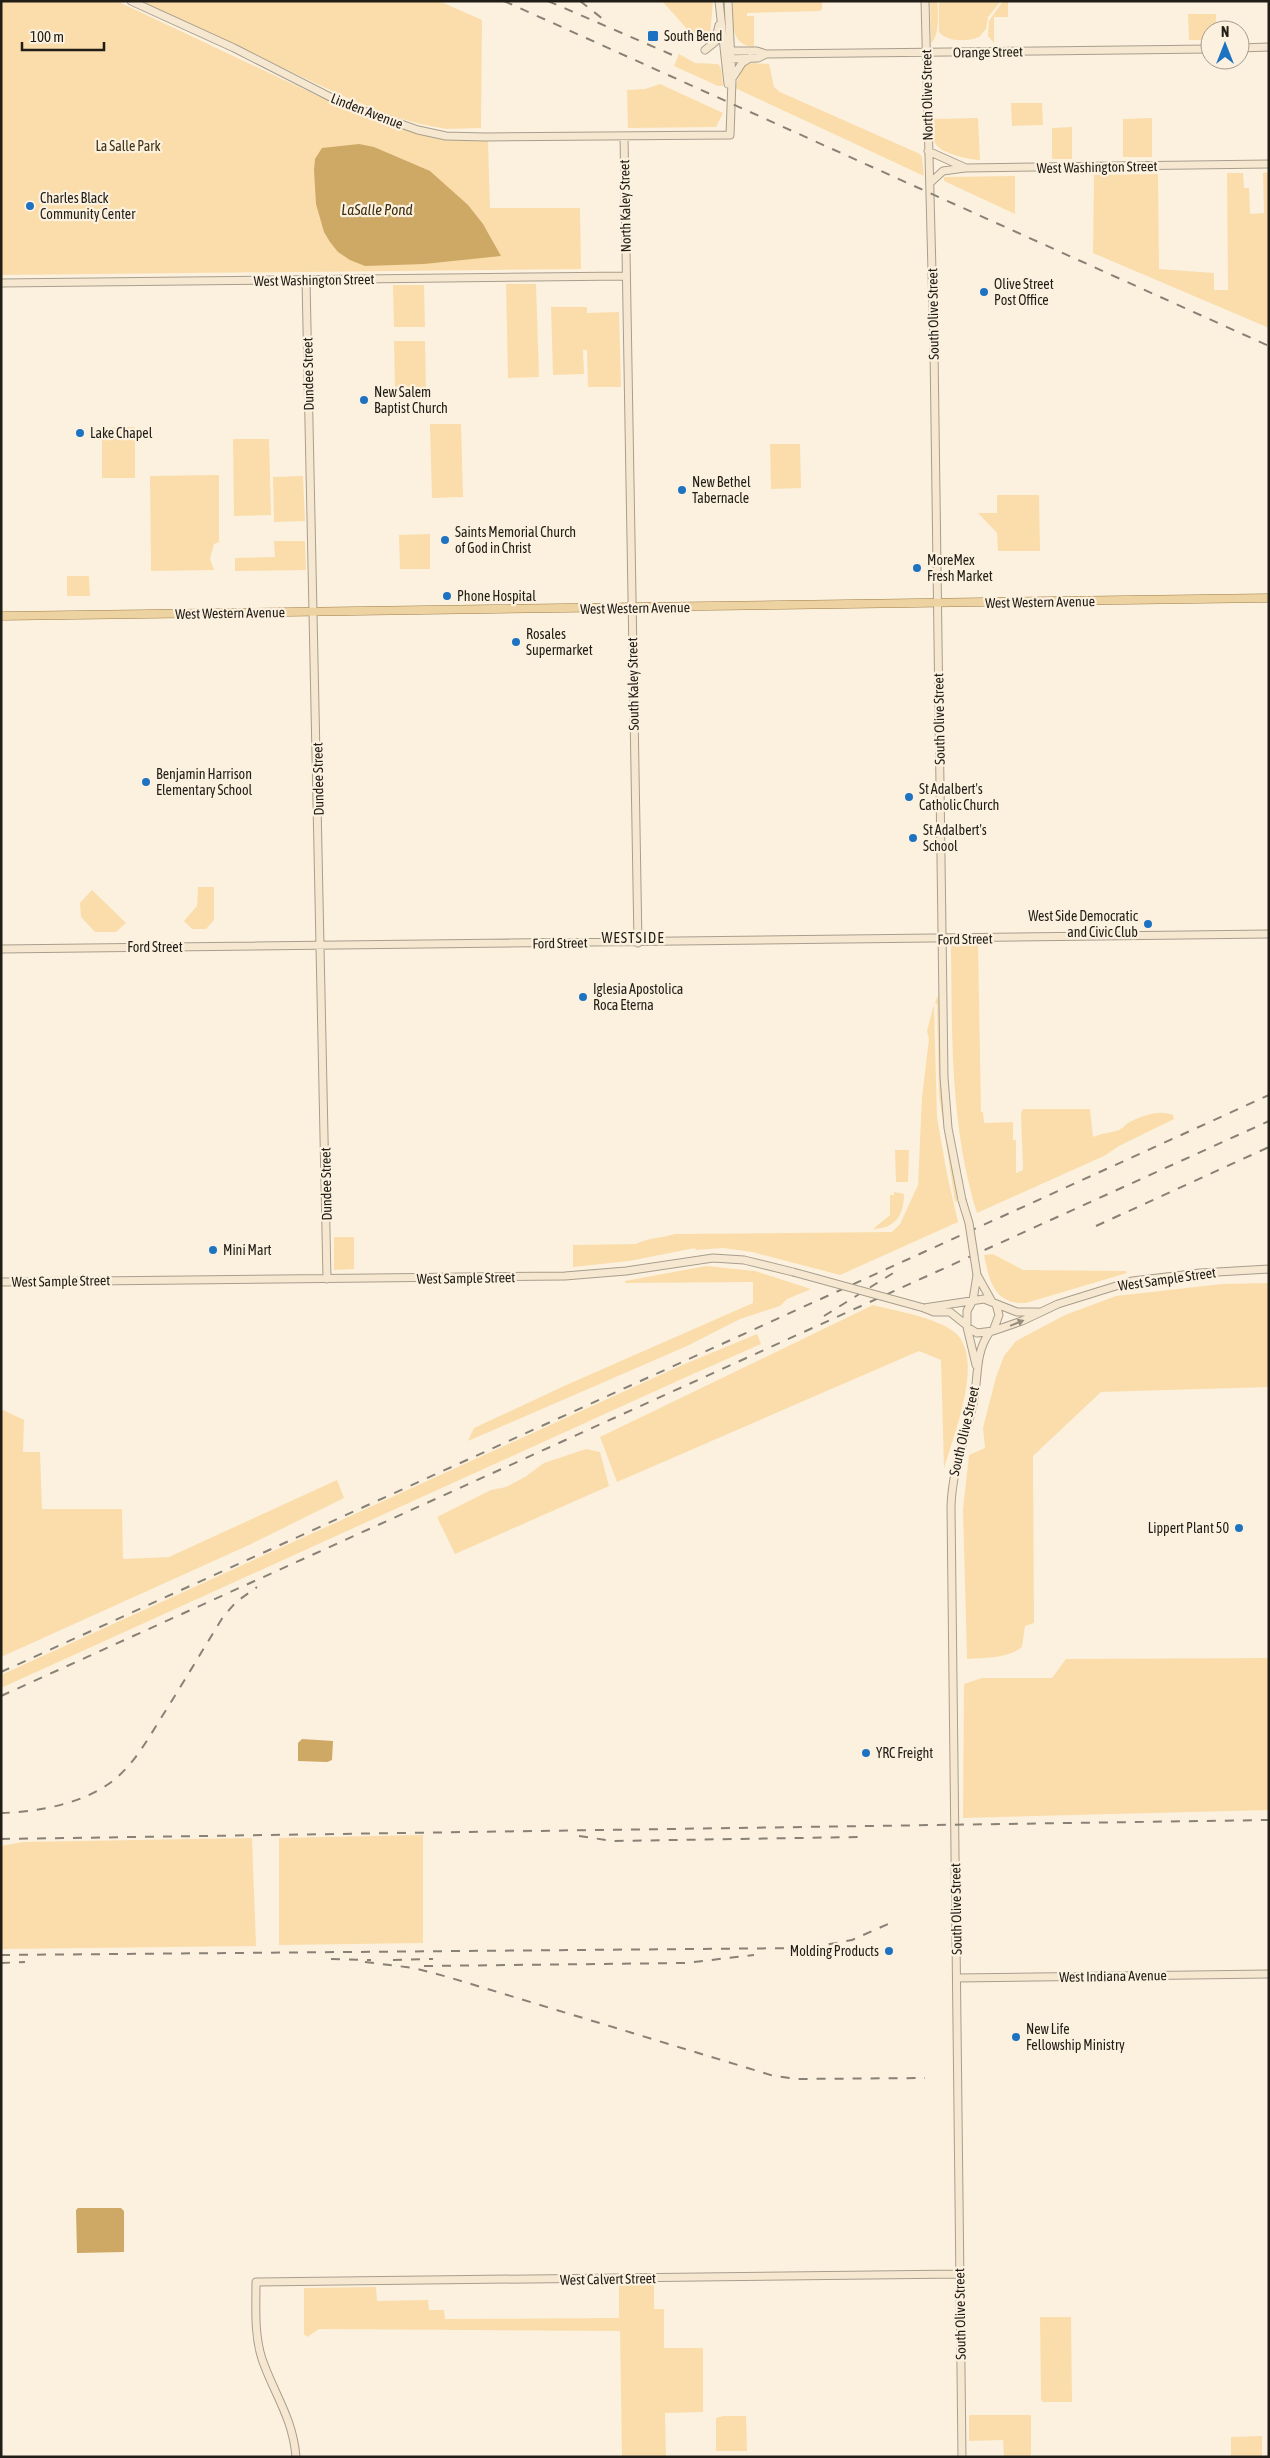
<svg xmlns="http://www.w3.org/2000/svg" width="1270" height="2458" viewBox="0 0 1270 2458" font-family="'Asap Condensed',sans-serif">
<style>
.green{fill:#faddab}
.water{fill:#cea865}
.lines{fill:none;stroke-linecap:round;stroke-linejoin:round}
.secondary-casing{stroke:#a89e8d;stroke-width:9}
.primary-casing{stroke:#9e7f49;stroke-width:9}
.secondary{stroke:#f6e8d0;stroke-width:7}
.primary{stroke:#edd2a2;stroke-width:8}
.rail{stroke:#888176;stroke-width:2;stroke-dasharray:9 9;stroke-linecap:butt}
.secondary-bridge-casing{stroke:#a89e8d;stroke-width:9;stroke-linecap:butt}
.secondary-bridge{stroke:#f6e8d0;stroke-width:7}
.oneway{fill:#968d7d}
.poi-dot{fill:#1d73c1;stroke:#fcf1df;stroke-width:2}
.labels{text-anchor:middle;stroke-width:4.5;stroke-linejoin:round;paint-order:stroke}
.poi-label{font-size:14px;fill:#211d17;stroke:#fcf1df;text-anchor:start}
.street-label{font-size:14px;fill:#211d17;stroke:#fcf1df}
.park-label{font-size:14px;fill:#403012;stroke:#fcf1df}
.water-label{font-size:15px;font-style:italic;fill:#3c2c0e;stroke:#fcf1df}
.neighbourhood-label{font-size:15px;letter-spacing:1px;fill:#211d17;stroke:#fcf1df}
</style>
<rect width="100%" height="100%" fill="#fcf1df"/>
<path class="green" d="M 1,1 L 117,1 L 318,96 L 371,118 L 422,135 L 443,139 L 488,141 L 490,208 L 580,208 L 581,269 L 1,275 Z
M 139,1 L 439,1 L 482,20 L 481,128 L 446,129 L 420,124 L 392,116 L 345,97 Z
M 662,1 L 713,1 L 710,37 L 704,41 L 698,41 Z
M 733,1 L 822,1 L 822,9 L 820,11 L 747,13 L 747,16 L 754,16 L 754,47 C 729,45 733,20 733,1 Z
M 930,1 L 937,1 C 939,11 939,38 931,43 Z
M 939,1 L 1001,1 L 988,17 L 986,29 L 979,37 C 967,42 947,42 939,32 Z
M 1003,1 L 1008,1 L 1008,17 L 994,17 L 994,43 L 988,36 L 989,21 Z
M 1188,14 L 1216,14 L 1216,30 L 1210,30 L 1210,40 L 1189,40 Z
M 679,54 L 695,63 L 718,64 L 721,68 L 723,86 L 718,86 L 674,66 Z
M 751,63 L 769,64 L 774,87 L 780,92 L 920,154 L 922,157 L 924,176 L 735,88 L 742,67 Z
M 660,84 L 723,113 L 716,127 L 628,128 L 627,90 L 645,89 Z
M 1011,103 L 1042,103 L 1043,125 L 1012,126 Z
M 978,118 L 980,160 C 970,160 939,153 935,143 C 932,137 934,126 933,119 Z
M 1152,118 L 1152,157 L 1123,157 L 1123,119 Z
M 1072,127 L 1072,159 L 1052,159 L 1052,128 Z
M 1269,172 L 1269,328 L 1093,253 L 1094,175 L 1158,174 L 1159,269 L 1214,273 L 1214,290 L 1228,290 L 1227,173 L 1243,173 L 1244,188 L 1249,188 L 1250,214 L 1264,213 L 1263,173 Z
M 1015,176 L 1015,214 L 944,181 L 944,177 Z
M 506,284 L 536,284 L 539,377 L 508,378 Z
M 393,285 L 424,285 L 425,327 L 394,327 Z
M 551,307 L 587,307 L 587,313 L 619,312 L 621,387 L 588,387 L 587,350 L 583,350 L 584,374 L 553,375 Z
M 394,341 L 425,341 L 426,389 L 395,390 Z
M 430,424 L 461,424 L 463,497 L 432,498 Z
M 135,427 L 135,478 L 102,478 L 102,428 Z
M 233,439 L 269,439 L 271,515 L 234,516 Z
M 770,444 L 800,444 L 801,488 L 771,489 Z
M 219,475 L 219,542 L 214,544 L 210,559 L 214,570 L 151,571 L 150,476 Z
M 303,476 L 305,521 L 274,522 L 273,477 Z
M 997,495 L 1039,495 L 1040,551 L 998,551 L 997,533 L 978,513 L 997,513 Z
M 430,534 L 430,569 L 400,569 L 399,535 Z
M 274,541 L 305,541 L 306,570 L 235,571 L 235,558 L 275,557 Z
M 67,576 L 89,576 L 90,596 L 67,596 Z
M 198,887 L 214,887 L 214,920 L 206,929 L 192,929 L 184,921 L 197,906 Z
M 92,890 L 126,923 L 116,932 L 95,932 L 81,917 L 80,903 Z
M 956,942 L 978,942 L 981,1112 L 983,1112 L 984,1123 L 1013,1122 L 1013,1140 L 1016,1140 L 1016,1173 L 1023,1170 L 1021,1113 L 1023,1109 L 1090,1109 L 1093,1137 C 1102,1133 1111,1133 1119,1130 C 1122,1129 1125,1125 1128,1123 C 1141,1116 1159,1109 1173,1115 L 1174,1119 L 1119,1146 L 1104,1156 L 977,1213 C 950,1126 952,1036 951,946 Z
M 939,993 L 942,1101 L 957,1197 L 957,1201 L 955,1202 L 939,1096 L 937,1004 L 935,1003 Z
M 934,1004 L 937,1117 L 947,1174 L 958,1222 L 840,1275 L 752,1252 L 723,1248 L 696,1250 L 695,1248 L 629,1261 L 573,1267 L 573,1245 L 636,1244 C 647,1238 662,1238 675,1234 L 892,1232 L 900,1224 L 918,1185 L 922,1097 L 929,1039 L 927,1031 Z
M 895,1150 L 909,1150 L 908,1182 L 896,1182 Z
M 894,1192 L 904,1194 C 904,1215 895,1229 873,1229 L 890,1215 L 890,1195 L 894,1195 Z
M 334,1237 L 354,1237 L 354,1269 L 334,1270 Z
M 993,1254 L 1023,1270 L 1126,1271 L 1127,1273 L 1026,1303 C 994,1305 989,1280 984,1255 Z
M 706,1266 L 755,1271 L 811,1289 L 787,1299 L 780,1306 L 740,1319 L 687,1346 L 468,1441 L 474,1428 L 564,1386 L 753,1303 L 753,1282 L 625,1283 L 625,1281 Z
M 1269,1283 L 1269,1387 L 1101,1392 L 1033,1456 L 1034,1623 L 1025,1626 L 1022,1647 C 1008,1659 985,1657 967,1659 L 963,1509 L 969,1455 L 985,1448 L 983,1428 L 996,1377 L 1004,1356 L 1016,1341 L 1065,1315 L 1116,1296 L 1222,1284 Z
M 873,1305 C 896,1311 934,1317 953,1331 C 987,1355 953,1436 944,1469 L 941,1360 L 919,1351 L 617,1482 L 600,1437 Z
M 757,1334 L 761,1344 L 684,1378 L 1,1688 L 1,1675 L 680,1366 Z
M 1,1409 L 24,1420 L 23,1452 L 40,1452 L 42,1509 L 122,1509 L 123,1559 L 169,1557 L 337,1480 L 344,1498 L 249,1545 L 1,1657 Z
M 586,1449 L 600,1452 L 609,1486 L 455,1554 L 437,1517 L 491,1490 L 506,1487 L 525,1477 L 544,1463 Z
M 1269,1658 L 1269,1810 L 963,1818 L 964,1684 L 982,1678 L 1052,1678 L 1066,1659 Z
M 423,1835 L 423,1943 L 279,1945 L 279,1838 Z
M 252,1838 L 256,1946 L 1,1949 L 1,1846 L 23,1842 Z
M 619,2285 L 654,2285 L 654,2309 L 664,2309 L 664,2348 L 703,2348 L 703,2412 L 665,2413 L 666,2457 L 622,2457 L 620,2331 L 319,2329 L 307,2337 L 304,2334 L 304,2288 L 376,2287 L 377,2301 L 428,2300 L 429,2310 L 444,2310 L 445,2319 L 619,2318 Z
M 1040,2317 L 1071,2317 L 1072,2402 L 1043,2402 L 1041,2400 Z
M 969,2415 L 1031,2415 L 1031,2457 L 1004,2457 L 1003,2440 L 969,2441 Z
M 724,2416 L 746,2416 L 747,2451 L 716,2451 L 716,2418 Z
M 1262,2436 L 1262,2457 L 1231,2457 L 1231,2437 Z"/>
<path class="water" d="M 359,144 L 374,147 L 430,171 L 468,205 L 483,224 L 501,256 L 424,264 L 365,266 L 350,260 L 338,252 L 330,242 L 324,232 L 316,204 L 314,170 L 315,159 L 322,148 Z
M 302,1739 L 333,1741 L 332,1760 L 327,1762 L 298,1761 L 298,1743 Z
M 78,2208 L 121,2208 L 124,2211 L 124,2252 L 77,2253 L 76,2210 Z"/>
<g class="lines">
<g class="secondary-casing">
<path id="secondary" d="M 131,1 L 234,48 L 344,104 L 418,130 L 446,136 L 485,137 L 730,135 L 732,80 L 728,1
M 719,1 L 728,84
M 925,1 L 934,349 L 944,1077 L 948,1128 L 962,1200
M 1240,48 L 1269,47
M 705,50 L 715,42 L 719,25
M 725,51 L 757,51 L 766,54 L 1210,49
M 728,59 L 758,58 L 766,54
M 733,77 L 742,63 L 750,58
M 624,136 L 638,943
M 928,151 L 966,168 L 1269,164
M 931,182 L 943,171 L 965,168
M 306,280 L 327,1279
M 1,283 L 626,276
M 1,949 L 1269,934
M 977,1275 L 973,1300 L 967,1311 L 967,1327 L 977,1333 L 993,1331 L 999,1315 L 996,1304
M 977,1275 L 991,1300
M 1,1282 L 565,1276 L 626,1271 L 713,1258 L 744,1260 L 793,1272
M 924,1308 L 984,1299 L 1017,1312 L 1038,1312
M 924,1308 L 934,1312 L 950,1312 L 965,1324
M 967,1327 L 976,1365
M 993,1331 L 1022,1321 L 1058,1304 L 1132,1281 L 1200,1273 L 1269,1269
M 957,1978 L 1269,1974
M 296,2457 C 293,2418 274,2394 262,2359 C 254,2334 256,2308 256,2282 L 960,2274
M 962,2457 L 951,1507 C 952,1470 965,1439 973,1404 C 979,1379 974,1355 989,1333"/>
</g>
<g class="primary-casing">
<path id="primary" d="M 1,616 L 1269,598"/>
</g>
<use href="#secondary" class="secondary"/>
<use href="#primary" class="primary"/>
<path class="rail" d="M 504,1 L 1269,346
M 548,1 L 677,57
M 580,1 L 608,23
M 1096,1226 L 1269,1147
M 824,1316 L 898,1270
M 1,1672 L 1269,1095
M 1,1696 L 1269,1121
M 1,1813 C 37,1812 81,1804 110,1783 C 133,1766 146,1742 161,1718 C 182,1685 202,1651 223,1617 L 236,1602 L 257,1587
M 579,1836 L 613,1841 L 860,1837
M 1,1839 L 1269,1820
M 1,1955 L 808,1948 L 852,1940 L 888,1924
M 331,1959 L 371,1960
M 393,1960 L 433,1959
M 365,1962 L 414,1968 L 448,1977 L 774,2076 L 798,2079 L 925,2078
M 1,1963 L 25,1962
M 424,1966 L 685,1963 L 754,1955"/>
<g class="secondary-bridge-casing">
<path id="secondary-bridge" d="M 962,1200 L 969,1223 L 977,1275
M 793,1272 L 924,1308"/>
</g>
<use href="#secondary-bridge" class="secondary-bridge"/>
</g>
<defs><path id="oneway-solid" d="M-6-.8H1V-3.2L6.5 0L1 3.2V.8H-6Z" transform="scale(1.25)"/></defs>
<use class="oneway" href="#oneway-solid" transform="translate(1017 1323) rotate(-22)"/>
<g class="poi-dot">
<rect x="647" y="30" width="12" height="12" rx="2.5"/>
<circle cx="30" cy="206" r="5"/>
<circle cx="984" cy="292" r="5"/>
<circle cx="364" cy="400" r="5"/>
<circle cx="80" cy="433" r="5"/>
<circle cx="682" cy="490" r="5"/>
<circle cx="445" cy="540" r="5"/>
<circle cx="917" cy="568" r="5"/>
<circle cx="447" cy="596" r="5"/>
<circle cx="516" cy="642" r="5"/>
<circle cx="146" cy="782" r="5"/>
<circle cx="909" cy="797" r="5"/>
<circle cx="913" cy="838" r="5"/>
<circle cx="1148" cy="924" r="5"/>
<circle cx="583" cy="997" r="5"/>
<circle cx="213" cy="1250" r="5"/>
<circle cx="1239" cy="1528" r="5"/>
<circle cx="866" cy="1753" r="5"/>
<circle cx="889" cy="1951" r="5"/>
<circle cx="1016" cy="2037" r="5"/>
</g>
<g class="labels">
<g class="poi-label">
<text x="664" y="41">South Bend</text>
<text x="40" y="203">Charles Black<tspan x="40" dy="16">Community Center</tspan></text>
<text x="994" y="289">Olive Street<tspan x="994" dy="16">Post Office</tspan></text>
<text x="374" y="397">New Salem<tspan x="374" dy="16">Baptist Church</tspan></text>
<text x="90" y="438">Lake Chapel</text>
<text x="692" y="487">New Bethel<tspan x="692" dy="16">Tabernacle</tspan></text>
<text x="455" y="537">Saints Memorial Church<tspan x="455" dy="16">of God in Christ</tspan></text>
<text x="927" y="565">MoreMex<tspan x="927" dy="16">Fresh Market</tspan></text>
<text x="457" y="601">Phone Hospital</text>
<text x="526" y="639">Rosales<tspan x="526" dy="16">Supermarket</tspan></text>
<text x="156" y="779">Benjamin Harrison<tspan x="156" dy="16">Elementary School</tspan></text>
<text x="919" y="794">St Adalbert's<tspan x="919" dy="16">Catholic Church</tspan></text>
<text x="923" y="835">St Adalbert's<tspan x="923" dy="16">School</tspan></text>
<text x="1138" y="921" text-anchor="end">West Side Democratic<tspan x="1138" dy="16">and Civic Club</tspan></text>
<text x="593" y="994">Iglesia Apostolica<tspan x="593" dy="16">Roca Eterna</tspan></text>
<text x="223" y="1255">Mini Mart</text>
<text x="1229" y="1533" text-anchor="end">Lippert Plant 50</text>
<text x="876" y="1758">YRC Freight</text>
<text x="879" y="1956" text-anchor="end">Molding Products</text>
<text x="1026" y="2034">New Life<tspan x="1026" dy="16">Fellowship Ministry</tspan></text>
</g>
<g class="street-label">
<text transform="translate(988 52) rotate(-1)" y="5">Orange Street</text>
<text transform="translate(927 95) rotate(-91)" y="5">North Olive Street</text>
<text transform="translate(367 111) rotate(21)" y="5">Linden Avenue</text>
<text transform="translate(1097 167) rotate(-1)" y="5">West Washington Street</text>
<text transform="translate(625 206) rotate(-91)" y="5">North Kaley Street</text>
<text transform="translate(314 280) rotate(-1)" y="5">West Washington Street</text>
<text transform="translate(933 314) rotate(-91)" y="5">South Olive Street</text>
<text transform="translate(308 374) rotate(-91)" y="5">Dundee Street</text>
<text transform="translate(1040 602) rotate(-1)" y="5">West Western Avenue</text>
<text transform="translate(635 608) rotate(-1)" y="5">West Western Avenue</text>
<text transform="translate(230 613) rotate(-1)" y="5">West Western Avenue</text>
<text transform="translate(633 684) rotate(-91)" y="5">South Kaley Street</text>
<text transform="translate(939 719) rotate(-91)" y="5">South Olive Street</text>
<text transform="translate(318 779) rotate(-91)" y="5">Dundee Street</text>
<text transform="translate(965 939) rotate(-1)" y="5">Ford Street</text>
<text transform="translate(560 943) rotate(-1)" y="5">Ford Street</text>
<text x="155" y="952">Ford Street</text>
<text transform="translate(326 1184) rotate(-91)" y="5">Dundee Street</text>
<text transform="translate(466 1278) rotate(-1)" y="5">West Sample Street</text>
<text transform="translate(1167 1279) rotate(-8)" y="5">West Sample Street</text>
<text transform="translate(61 1281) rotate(-1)" y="5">West Sample Street</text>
<text transform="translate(964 1431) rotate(-77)" y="5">South Olive Street</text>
<text transform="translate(956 1909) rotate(-91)" y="5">South Olive Street</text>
<text transform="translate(1113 1976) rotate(-1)" y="5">West Indiana Avenue</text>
<text transform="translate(608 2279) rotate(-1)" y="5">West Calvert Street</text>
<text transform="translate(960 2314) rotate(-91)" y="5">South Olive Street</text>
</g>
<g class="park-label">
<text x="128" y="151">La Salle Park</text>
</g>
<g class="water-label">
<text x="377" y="215">LaSalle Pond</text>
</g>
<g class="neighbourhood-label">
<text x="633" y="943">WESTSIDE</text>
</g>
</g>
<rect width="1270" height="2458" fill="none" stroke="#211d17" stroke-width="5"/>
<g transform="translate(1225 45)"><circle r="24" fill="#fcf1df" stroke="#a49c8f"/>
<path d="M0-4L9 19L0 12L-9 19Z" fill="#1d73c1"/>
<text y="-8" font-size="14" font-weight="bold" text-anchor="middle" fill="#211d17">N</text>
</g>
<path d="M22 42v8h82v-8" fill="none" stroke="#211d17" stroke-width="2.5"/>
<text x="30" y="42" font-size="15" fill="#211d17" stroke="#fcf1df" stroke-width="4" paint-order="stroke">100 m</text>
</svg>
